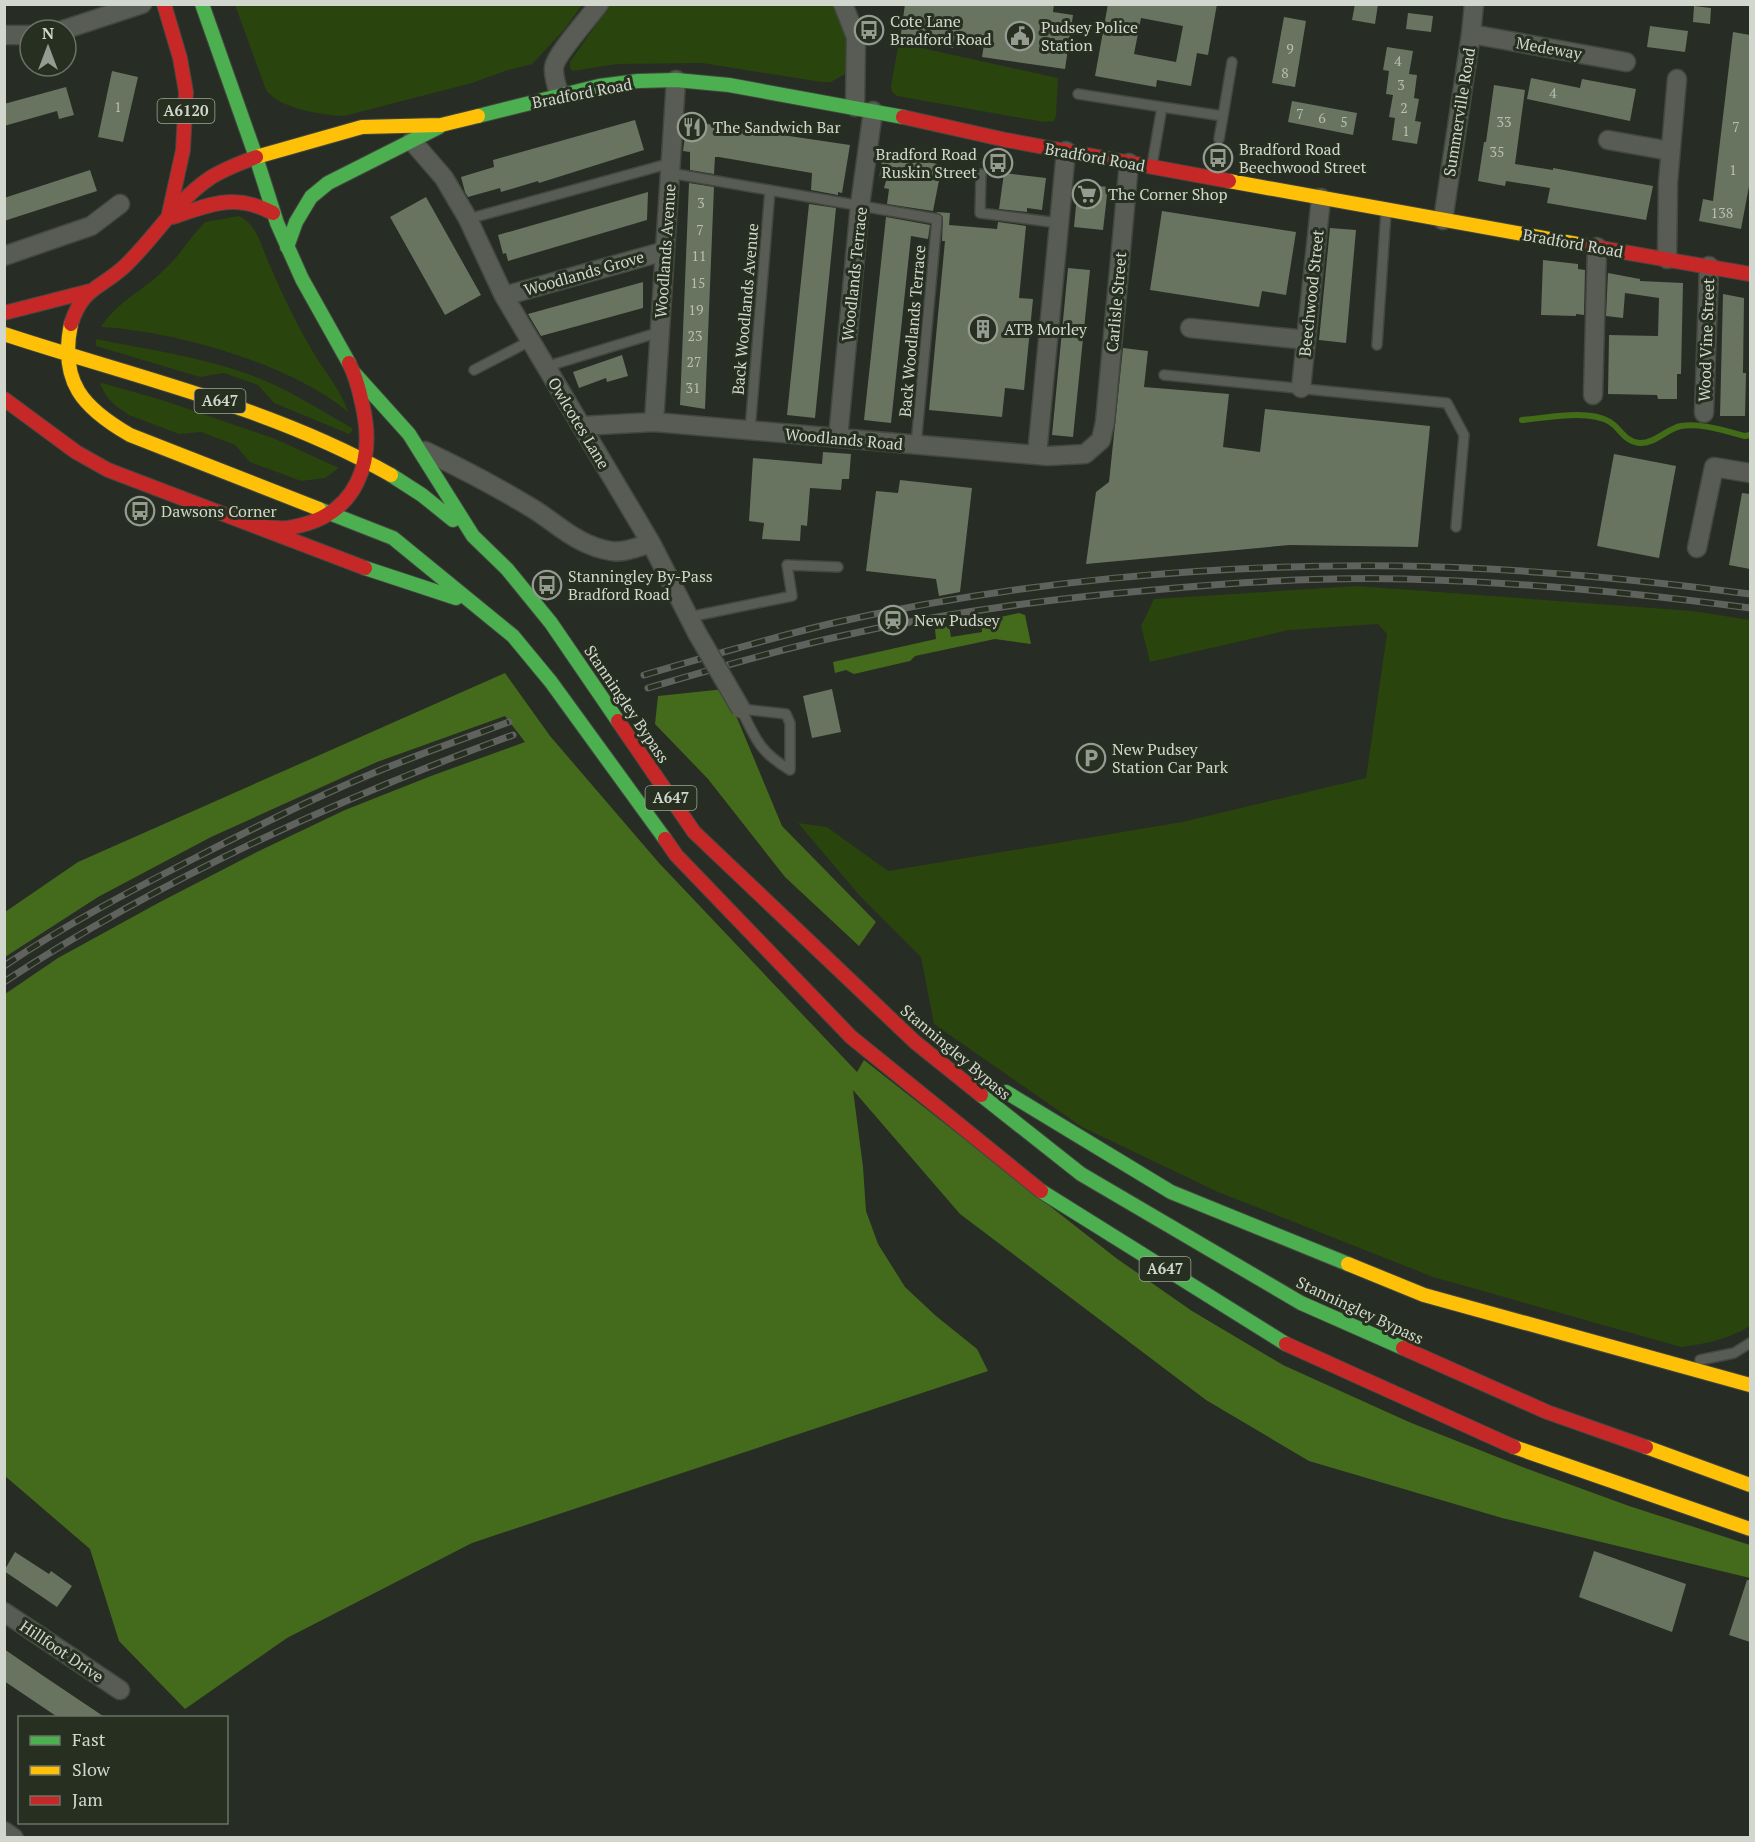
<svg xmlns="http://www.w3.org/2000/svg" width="1755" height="1842" viewBox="0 0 1755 1842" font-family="'PT Serif',serif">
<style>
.green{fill:#2a440d}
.forest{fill:#446b1c}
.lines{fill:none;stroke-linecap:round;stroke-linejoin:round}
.stream{stroke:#436c18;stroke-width:6}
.building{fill:#687460;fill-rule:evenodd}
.lane-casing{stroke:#424740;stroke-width:12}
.street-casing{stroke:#424740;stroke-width:21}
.fast-casing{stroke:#424740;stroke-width:16}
.slow-casing{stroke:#424740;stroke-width:16}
.jam-casing{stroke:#424740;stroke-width:16}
.lane{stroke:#585c55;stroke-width:9}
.street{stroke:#585c55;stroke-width:18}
.fast{stroke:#4caf50;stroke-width:14}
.slow{stroke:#ffc107;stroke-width:14}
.jam{stroke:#c62828;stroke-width:14}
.rail-casing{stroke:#5f625d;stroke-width:7}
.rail{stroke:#272f20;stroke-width:4.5;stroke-dasharray:14;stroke-linecap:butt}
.street-bridge-casing{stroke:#424740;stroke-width:21;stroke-linecap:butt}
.street-bridge{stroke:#585c55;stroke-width:18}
.labels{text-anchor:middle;stroke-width:6;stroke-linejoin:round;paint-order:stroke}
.number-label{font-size:14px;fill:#b8beb2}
.shield{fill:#272f20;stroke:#9fa59a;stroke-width:1.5}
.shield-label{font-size:15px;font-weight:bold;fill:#d2d7ce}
.poi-label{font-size:16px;fill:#d2d7ce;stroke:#272f20;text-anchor:start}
.street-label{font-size:16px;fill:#d2d7ce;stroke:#272f20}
</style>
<rect width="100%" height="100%" fill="#272c24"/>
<path class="green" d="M 235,5 L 235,4 L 582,5 L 564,30 L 532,64 L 505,71 L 472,83 L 344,116 C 322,115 280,109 266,90 Z
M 610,5 L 833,5 C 845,27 851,48 845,74 L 831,82 L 821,82 L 702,63 L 617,64 L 573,71 L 570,68 L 570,62 Z
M 899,43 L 1058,78 L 1056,116 L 1054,121 L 1044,122 L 897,96 L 892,92 L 891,85 Z
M 239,216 C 257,225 260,243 268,261 C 281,292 296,323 313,352 C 325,372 341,390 348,412 C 292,364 174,331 101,327 C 117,301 145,290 166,268 C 181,254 191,236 205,222 Z
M 96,339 C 146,349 197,356 245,373 C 283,386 317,408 352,428 L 352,431 L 349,434 L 274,403 L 258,385 L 224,373 L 200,377 L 96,346 Z
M 102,383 L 162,400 L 273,438 L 339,468 L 325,478 L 301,481 L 250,462 L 235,445 L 201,432 L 179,434 L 129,415 L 117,407 L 107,397 L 100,384 Z
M 1357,586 L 1693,611 L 1750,620 L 1750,1326 C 1729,1339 1706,1344 1681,1347 L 1433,1277 L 1218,1192 L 1082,1127 L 934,1024 L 921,957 L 860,896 L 798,823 L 827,827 L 888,871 L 1182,822 L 1366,778 L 1387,634 L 1378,624 L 1289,630 L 1150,662 L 1141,626 L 1154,599 Z"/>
<path class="forest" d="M 1019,613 L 1025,615 L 1031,644 L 995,639 L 915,656 L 910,661 L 854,674 L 846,670 L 835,673 L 833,662 L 936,639 L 935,629 L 949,626 L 951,637 L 982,632 L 981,621 Z
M 505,673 L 550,736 L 659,863 L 857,1072 L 864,1060 L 1116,1258 L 1192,1311 L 1283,1365 L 1409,1422 L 1525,1468 L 1629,1506 L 1750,1545 L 1750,1578 L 1502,1518 L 1309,1461 L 1206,1400 L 960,1214 L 853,1090 L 863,1167 L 866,1211 L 878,1244 L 905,1287 L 936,1316 L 977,1349 L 988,1371 L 472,1543 L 287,1638 L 185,1709 L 119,1641 L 90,1549 L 5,1476 L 5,994 L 58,958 L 160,902 L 261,850 L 345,810 L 431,776 L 525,742 L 505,716 L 377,762 L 211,837 L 98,897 L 5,957 L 5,912 L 78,862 Z
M 725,689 L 782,826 L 876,922 L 859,946 L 785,877 L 708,779 L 655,724 L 658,696 Z"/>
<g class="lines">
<path class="stream" d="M 1522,420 C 1547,418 1588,409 1610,422 C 1621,429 1624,441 1639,443 C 1655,444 1666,429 1681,426 C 1703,423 1725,431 1745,436 L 1750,435"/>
</g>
<path class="building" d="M 905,4 L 1054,4 L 1053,12 L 1073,15 L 1065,69 L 982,57 L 985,38 L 955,34 L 953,48 L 900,41 Z
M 1108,4 L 1217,4 L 1208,55 L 1197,53 L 1191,86 L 1157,80 L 1156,87 L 1095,76 ZM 1141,18 L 1183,26 L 1176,62 L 1134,54 Z
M 1355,4 L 1378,4 L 1375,24 L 1352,20 Z
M 1694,6 L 1711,8 L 1710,24 L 1693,22 Z
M 1408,13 L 1433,16 L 1431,32 L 1406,29 Z
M 1284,17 L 1306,21 L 1295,87 L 1272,83 Z
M 1650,26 L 1688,31 L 1685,52 L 1647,47 Z
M 1733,32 L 1750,35 L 1750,181 L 1741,229 L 1699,221 L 1703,199 L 1713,201 Z
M 1387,47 L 1413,51 L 1409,74 L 1417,75 L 1414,98 L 1419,99 L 1415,121 L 1421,122 L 1417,144 L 1392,140 L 1395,118 L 1389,117 L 1393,95 L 1386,94 L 1389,71 L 1383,70 Z
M 112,71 L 138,77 L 123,142 L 98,137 Z
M 1531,78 L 1580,88 L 1582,79 L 1636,89 L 1630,121 L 1527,99 Z
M 1494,85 L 1525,90 L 1515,164 L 1553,170 L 1553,168 L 1653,186 L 1646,220 L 1547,203 L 1550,188 L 1506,181 L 1505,186 L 1478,181 L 1484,142 L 1486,142 Z
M 66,87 L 74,115 L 59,119 L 57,111 L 4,126 L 4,104 Z
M 1292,101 L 1357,113 L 1353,135 L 1288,122 Z
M 635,120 L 644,150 L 539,183 L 538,181 L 501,192 L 500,188 L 468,197 L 465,192 L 461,177 L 494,167 L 493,160 Z
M 687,121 L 850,145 L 842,193 L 838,192 L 838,195 L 811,190 L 812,173 L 719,157 L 715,157 L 714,174 L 690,170 L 690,152 L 683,151 Z
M 883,153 L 942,165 L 933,211 L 887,204 L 889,189 L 884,188 L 886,181 L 879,179 Z
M 90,170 L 97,191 L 4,221 L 4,198 Z
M 1004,173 L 1046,178 L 1042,210 L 1027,208 L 1027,212 L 999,209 Z
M 689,183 L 714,187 L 705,409 L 680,405 Z
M 1078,184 L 1108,187 L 1103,230 L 1074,227 Z
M 648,192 L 647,220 L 508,261 L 506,253 L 503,254 L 498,235 Z
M 426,197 L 481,295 L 445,315 L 390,217 Z
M 809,204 L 836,208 L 815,418 L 787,415 Z
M 1162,211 L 1296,232 L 1286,295 L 1262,291 L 1259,307 L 1150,290 Z
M 936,212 L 950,213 L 949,225 L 997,229 L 998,222 L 1026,226 L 1019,298 L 1033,299 L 1024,390 L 1005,388 L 1002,417 L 929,410 L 945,241 L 942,241 L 943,217 Z
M 886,217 L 930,225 L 928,239 L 911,236 L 891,423 L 864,420 Z
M 1330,228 L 1356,230 L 1346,343 L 1319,340 Z
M 1543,260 L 1578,264 L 1578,269 L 1585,270 L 1584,315 L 1576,314 L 1576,316 L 1541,315 Z
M 1068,268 L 1090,270 L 1073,437 L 1052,435 Z
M 1608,273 L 1640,279 L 1640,281 L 1683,283 L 1681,374 L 1677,374 L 1677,399 L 1658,399 L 1657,395 L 1608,394 L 1609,335 L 1658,336 L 1659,298 L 1625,293 L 1623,318 L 1606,316 Z
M 643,282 L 643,308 L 541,336 L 528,314 Z
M 1723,294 L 1744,298 L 1743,373 L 1746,373 L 1745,416 L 1720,416 Z
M 1123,348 L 1148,351 L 1144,387 L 1229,394 L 1223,447 L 1260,452 L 1265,409 L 1430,426 L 1418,547 L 1290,545 L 1086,564 L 1096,492 L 1109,482 Z
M 622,355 L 628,376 L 607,382 L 606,378 L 579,388 L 573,372 Z
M 823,452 L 851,454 L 849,479 L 842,479 L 841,490 L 810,488 L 807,526 L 801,525 L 800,541 L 762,539 L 764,523 L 749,521 L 753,458 L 822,464 Z
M 1614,454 L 1676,466 L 1659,558 L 1597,546 Z
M 900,480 L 972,488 L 960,592 L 939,596 L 936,579 L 866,571 L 876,491 L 898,493 Z
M 1742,493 L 1750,494 L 1750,569 L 1729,565 Z
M 832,689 L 841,732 L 812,738 L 803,696 Z
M 1594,1551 L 1686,1584 L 1672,1632 L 1579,1597 Z
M 15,1552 L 49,1574 L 51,1571 L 72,1586 L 57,1607 L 4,1571 Z
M 1747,1580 L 1750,1580 L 1750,1642 L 1729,1635 Z
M 4,1649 L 42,1675 L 106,1718 L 59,1718 L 4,1681 Z"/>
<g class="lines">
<g class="lane-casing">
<path id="lane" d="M 1078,94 L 1162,107 L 1152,165
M 1162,107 L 1223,116 L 1232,62
M 1219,139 L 1223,116
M 670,173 L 937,219 L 916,445
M 981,174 L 980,213 L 1059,223
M 468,219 L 671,163
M 1377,345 L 1386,212
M 545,367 L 660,332
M 474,370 L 530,341
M 1164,375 L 1447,403 L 1464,435 L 1456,527
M 750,430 L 770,190
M 689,617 L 792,596 L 787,565 L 838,567
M 741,709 L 786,714 L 790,723 L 790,770 C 760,752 756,740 741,709 Z
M 1700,1360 L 1734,1353 L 1750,1343"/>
</g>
<g class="street-casing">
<path id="street" d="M 843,4 L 856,37 L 855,107
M 63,30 L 142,4
M 1471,34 L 1626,62
M 4,35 L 30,35
M 560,96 C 557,87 553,77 554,67 C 556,54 589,18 599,4
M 1608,140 L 1670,151
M 412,141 L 444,178 L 468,219 L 504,296 L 651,543 L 697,633
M 1443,220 L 1471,34 L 1474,4
M 4,256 L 91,226 L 120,204
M 1667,259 L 1668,182 L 1677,79
M 504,296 L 665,251
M 1190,328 L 1306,340
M 1301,388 L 1321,198
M 1593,395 L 1597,247
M 1704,413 L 1709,266
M 654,422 L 676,80
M 581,426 L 654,422 L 1048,456 L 1085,454 L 1101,440 L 1105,422 L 1129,163
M 838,438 L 860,205 L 873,111
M 425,451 C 463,469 499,488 535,510 C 560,526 579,546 611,551 C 624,553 638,547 651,543
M 1037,455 L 1066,151
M 1697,548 L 1714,467 L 1750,473
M 4,1612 L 120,1690
M 4,1831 L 14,1838"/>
</g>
<g class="fast-casing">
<path id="fast" d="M 202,4 L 256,157 L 277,223 L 302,279 L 349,363
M 478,116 L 599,86 L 638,81 L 676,80 L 729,85 L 903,117
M 287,247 L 296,222 L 311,197 L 328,183 L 439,127
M 355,374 L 409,434 L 473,536 L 507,569 L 551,623 L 618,721
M 391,475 L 422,495 L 453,520
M 319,509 L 393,538 L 513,636 L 551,682 L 665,839
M 365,568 L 456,598
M 1006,1092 L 1171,1192 L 1348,1264
M 981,1095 L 1081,1174 L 1301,1303 L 1403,1348
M 1041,1191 L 1286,1344"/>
</g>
<g class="slow-casing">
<path id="slow" d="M 256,157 L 362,127 L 441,125 L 478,116
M 1229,181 L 1583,245
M 71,324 C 59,382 83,408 130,435 L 319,509
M 4,334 C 134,377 271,407 391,475
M 1348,1264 L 1424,1295 L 1750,1385
M 1514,1447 L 1750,1529
M 1646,1447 L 1750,1485"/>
</g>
<g class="jam-casing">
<path id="jam" d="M 164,4 L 180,58 L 186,92 L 183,150 L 168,218
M 903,117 L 1006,140 L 1229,181
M 173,217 C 211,204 235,193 273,213
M 1583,245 L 1750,274
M 4,313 L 90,291
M 71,324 C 83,286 101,289 126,265 C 155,237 176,201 210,178 C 224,169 240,163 256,157
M 4,399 L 76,452 L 108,470 L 365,568
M 256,526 C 268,527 282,530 293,527 C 358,515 376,461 362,403 C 359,389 356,376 349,363
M 618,721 L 694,832 L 915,1042 L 981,1095
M 665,839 L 676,855 L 851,1037 L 1041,1191
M 1286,1344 L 1514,1447
M 1403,1348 L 1547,1412 L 1646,1447"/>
</g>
<use href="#lane" class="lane"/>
<use href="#street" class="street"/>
<use href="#fast" class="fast"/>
<use href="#slow" class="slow"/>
<use href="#jam" class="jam"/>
<g class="rail-casing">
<path id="rail" d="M 644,675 C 705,657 767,639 829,624 C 1012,582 1215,563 1403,566 C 1519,568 1636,579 1750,594
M 648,688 C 709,670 770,652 832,638 C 937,614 1045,599 1153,590 C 1237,582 1321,577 1405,579 C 1520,582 1636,593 1750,608
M 4,966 C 65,925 130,891 195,858 C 240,835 285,812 330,792 C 388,765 449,744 509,722
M 4,982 C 161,879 337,799 513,735"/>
</g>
<use href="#rail" class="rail"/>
<g class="street-bridge-casing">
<path id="street-bridge" d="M 697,633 L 741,709"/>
</g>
<use href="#street-bridge" class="street-bridge"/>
</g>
<defs>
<g id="bus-ring" transform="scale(1.5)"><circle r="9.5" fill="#272f20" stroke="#969b92" stroke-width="1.5"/><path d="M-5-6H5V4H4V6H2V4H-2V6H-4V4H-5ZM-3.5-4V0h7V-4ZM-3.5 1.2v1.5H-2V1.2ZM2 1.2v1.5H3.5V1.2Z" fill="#969b92"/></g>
<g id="civic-ring" transform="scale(1.5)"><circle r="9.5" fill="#272f20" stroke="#969b92" stroke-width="1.5"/><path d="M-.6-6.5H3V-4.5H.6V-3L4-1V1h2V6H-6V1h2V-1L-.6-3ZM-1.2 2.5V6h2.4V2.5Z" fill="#969b92"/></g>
<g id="restaurant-ring" transform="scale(1.5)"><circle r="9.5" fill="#272f20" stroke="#969b92" stroke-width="1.5"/><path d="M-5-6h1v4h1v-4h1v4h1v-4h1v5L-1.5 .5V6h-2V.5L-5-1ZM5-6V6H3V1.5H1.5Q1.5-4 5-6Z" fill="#969b92"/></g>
<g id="supermarket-ring" transform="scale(1.5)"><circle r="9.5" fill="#272f20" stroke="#969b92" stroke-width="1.5"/><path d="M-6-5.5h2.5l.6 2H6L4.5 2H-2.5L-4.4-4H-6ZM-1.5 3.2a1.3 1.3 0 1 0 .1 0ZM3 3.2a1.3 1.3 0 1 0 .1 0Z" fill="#969b92"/></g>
<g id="building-ring" transform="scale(1.5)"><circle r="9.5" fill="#272f20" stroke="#969b92" stroke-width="1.5"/><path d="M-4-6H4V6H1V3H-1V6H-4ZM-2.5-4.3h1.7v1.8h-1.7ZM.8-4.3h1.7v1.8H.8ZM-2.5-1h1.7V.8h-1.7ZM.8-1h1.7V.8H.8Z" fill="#969b92"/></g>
<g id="station-ring" transform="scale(1.5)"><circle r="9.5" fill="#272f20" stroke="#969b92" stroke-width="1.5"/><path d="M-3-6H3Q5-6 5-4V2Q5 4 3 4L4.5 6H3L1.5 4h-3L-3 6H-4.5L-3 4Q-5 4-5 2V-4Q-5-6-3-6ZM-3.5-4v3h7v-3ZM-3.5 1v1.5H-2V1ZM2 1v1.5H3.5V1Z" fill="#969b92"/></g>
<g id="parking-ring" transform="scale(1.5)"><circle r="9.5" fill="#272f20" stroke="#969b92" stroke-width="1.5"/><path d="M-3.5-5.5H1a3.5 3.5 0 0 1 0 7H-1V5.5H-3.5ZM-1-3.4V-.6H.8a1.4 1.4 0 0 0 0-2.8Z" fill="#969b92"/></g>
</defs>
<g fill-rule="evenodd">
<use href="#bus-ring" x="869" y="30"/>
<use href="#civic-ring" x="1020" y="36"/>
<use href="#restaurant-ring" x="692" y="127"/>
<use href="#bus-ring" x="1218" y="158"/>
<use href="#bus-ring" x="998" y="163"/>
<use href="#supermarket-ring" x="1087" y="194"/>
<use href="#building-ring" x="983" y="329"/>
<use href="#bus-ring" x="140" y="511"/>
<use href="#bus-ring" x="547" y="585"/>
<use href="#station-ring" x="893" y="620"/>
<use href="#parking-ring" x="1091" y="758"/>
</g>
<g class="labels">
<g class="number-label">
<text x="1290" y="54">9</text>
<text x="1398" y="66">4</text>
<text x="1285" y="78">8</text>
<text x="1401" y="90">3</text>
<text x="1553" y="98">4</text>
<text x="118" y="112">1</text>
<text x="1404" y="113">2</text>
<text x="1300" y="119">7</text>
<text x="1322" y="123">6</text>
<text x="1344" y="127">5</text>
<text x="1504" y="127">33</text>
<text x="1736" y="132">7</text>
<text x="1406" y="136">1</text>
<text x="1497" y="157">35</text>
<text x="1733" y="175">1</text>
<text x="701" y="208">3</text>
<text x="1722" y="218">138</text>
<text x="700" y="235">7</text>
<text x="699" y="261">11</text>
<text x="698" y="288">15</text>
<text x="696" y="315">19</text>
<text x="695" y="341">23</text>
<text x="694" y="367">27</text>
<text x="693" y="393">31</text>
</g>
<g class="shield">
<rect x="157.5" y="99" width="57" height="24" rx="4.5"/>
<rect x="194.5" y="389" width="51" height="24" rx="4.5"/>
<rect x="645.5" y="786" width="51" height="24" rx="4.5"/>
<rect x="1139.5" y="1257" width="51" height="24" rx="4.5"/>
</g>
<g class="shield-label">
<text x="186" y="116">A6120</text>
<text x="220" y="406">A647</text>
<text x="671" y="803">A647</text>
<text x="1165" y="1274">A647</text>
</g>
<g class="poi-label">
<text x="890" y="27">Cote Lane<tspan x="890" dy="18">Bradford Road</tspan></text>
<text x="1041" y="33">Pudsey Police<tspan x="1041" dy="18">Station</tspan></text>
<text x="713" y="133">The Sandwich Bar</text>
<text x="1239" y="155">Bradford Road<tspan x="1239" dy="18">Beechwood Street</tspan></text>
<text x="977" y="160" text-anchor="end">Bradford Road<tspan x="977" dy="18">Ruskin Street</tspan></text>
<text x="1108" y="200">The Corner Shop</text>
<text x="1004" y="335">ATB Morley</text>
<text x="161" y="517">Dawsons Corner</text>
<text x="568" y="582">Stanningley By-Pass<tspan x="568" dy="18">Bradford Road</tspan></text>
<text x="914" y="626">New Pudsey</text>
<text x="1112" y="755">New Pudsey<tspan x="1112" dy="18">Station Car Park</tspan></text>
</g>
<g class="street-label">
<text transform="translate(1549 48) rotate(10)" y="6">Medeway</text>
<text transform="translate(582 93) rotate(-11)" y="6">Bradford Road</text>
<text transform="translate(1459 112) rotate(-81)" y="6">Summerville Road</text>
<text transform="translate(1095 157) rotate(10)" y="6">Bradford Road</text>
<text transform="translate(1573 243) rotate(10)" y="6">Bradford Road</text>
<text transform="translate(665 251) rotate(-86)" y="6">Woodlands Avenue</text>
<text transform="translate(584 273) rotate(-16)" y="6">Woodlands Grove</text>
<text transform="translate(854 274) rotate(-84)" y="6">Woodlands Terrace</text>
<text transform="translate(1311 293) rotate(-84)" y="6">Beechwood Street</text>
<text transform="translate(1116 302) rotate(-85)" y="6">Carlisle Street</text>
<text transform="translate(745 309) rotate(-85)" y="6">Back Woodlands Avenue</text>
<text transform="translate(912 331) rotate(-85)" y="6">Back Woodlands Terrace</text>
<text transform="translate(1706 340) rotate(-88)" y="6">Wood Vine Street</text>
<text transform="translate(579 423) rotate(59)" y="6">Owlcotes Lane</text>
<text transform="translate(844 439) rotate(5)" y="6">Woodlands Road</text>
<text transform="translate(627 704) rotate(56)" y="6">Stanningley Bypass</text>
<text transform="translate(956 1052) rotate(40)" y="6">Stanningley Bypass</text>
<text transform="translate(1360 1310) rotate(25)" y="6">Stanningley Bypass</text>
<text transform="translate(62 1651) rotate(34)" y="6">Hillfoot Drive</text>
</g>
</g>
<rect width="1755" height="1842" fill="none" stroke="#d2d7ce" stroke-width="12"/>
<rect x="18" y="1716" width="210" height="108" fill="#272f20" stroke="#6b7266" stroke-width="1.5"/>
<rect x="30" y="1736" width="30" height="9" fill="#4caf50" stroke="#6b7266" stroke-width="1.5"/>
<text x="72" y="1746" font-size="18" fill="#d2d7ce">Fast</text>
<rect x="30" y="1766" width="30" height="9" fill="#ffc107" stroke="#6b7266" stroke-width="1.5"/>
<text x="72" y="1776" font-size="18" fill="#d2d7ce">Slow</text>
<rect x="30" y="1796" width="30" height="9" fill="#c62828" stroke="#6b7266" stroke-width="1.5"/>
<text x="72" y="1806" font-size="18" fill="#d2d7ce">Jam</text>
<g transform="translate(48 48)"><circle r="28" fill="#272f20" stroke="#6b7266" stroke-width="1.5"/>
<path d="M0-4.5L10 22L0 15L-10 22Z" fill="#969b92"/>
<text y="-9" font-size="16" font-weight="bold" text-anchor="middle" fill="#d2d7ce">N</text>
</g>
</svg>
